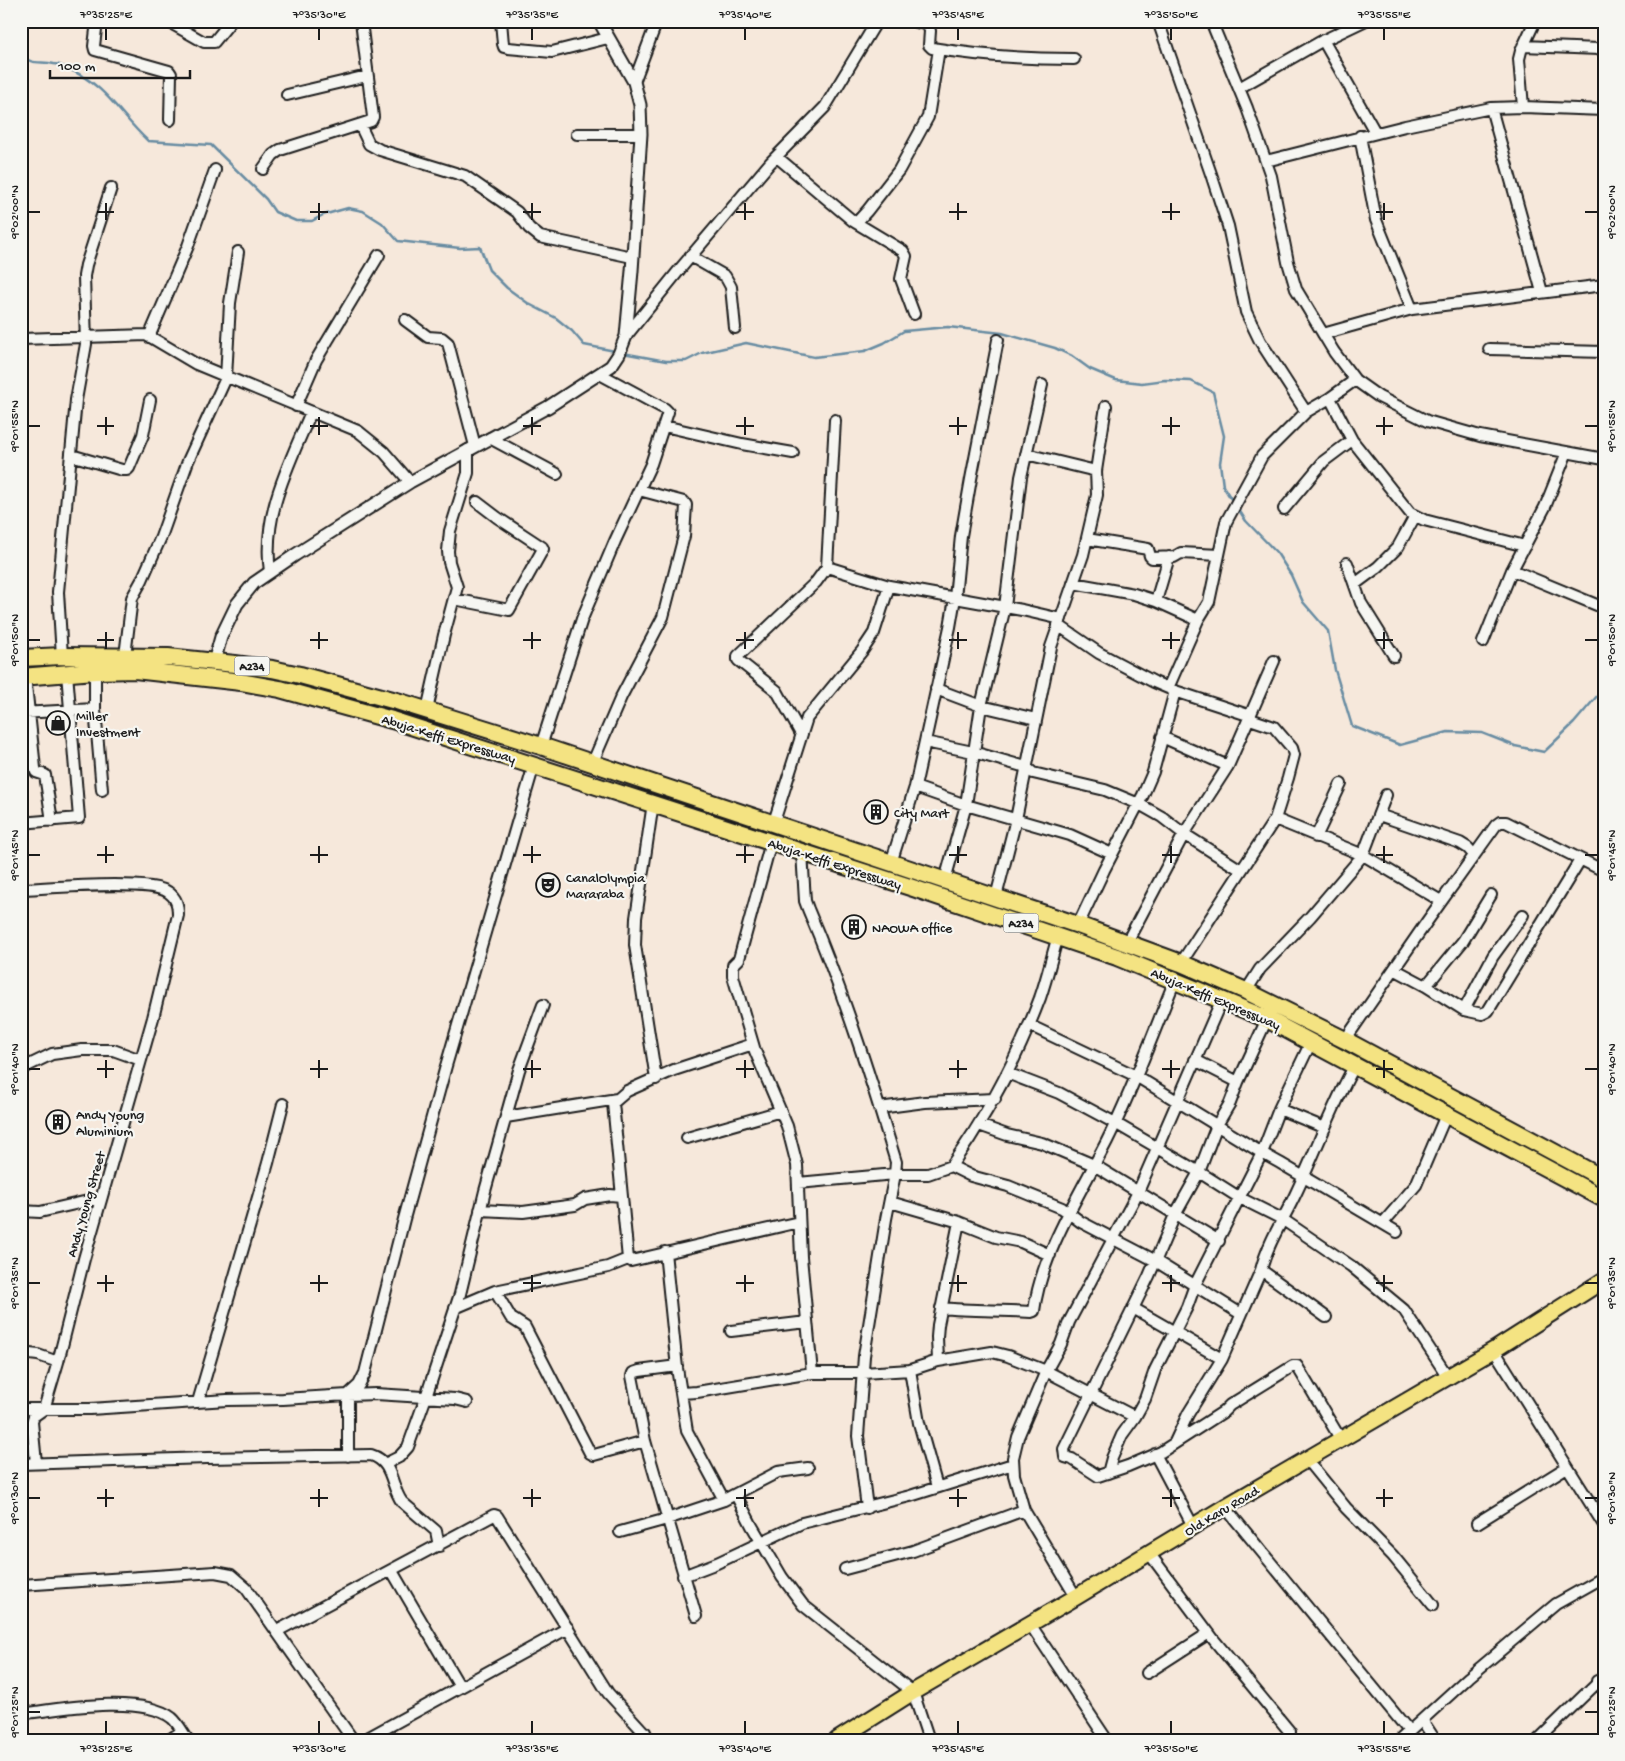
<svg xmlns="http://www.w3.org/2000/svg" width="1625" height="1761" viewBox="0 0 1625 1761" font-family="'Gochi Hand',sans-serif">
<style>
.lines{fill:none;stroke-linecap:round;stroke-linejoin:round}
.stream{stroke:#688ca2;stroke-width:2.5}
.minor-casing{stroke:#1c1c1c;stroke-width:14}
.tertiary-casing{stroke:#1c1c1c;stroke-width:15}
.primary-casing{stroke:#1c1c1c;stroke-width:19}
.trunk-casing{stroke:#1c1c1c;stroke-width:20}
.minor{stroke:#f6f6f2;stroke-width:10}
.tertiary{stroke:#f6f6f2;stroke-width:11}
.primary{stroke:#f4e382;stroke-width:15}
.trunk{stroke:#f4e382;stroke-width:16}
.ticks{fill:none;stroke:#1c1c1c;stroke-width:2}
.labels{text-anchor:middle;stroke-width:4.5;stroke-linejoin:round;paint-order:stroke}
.shield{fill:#f6f6f2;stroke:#5d5d5c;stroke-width:1}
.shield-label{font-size:12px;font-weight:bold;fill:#1c1c1c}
.poi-label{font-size:14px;fill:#1c1c1c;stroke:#f6f6f2;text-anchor:start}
.street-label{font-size:14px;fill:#1c1c1c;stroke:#f6f6f2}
.neatline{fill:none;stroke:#1c1c1c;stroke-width:2}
.ticks-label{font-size:12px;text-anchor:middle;fill:#1c1c1c}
</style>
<rect width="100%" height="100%" fill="#f6e8db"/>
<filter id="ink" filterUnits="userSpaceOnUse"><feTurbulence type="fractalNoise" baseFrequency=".02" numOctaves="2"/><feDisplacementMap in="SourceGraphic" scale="10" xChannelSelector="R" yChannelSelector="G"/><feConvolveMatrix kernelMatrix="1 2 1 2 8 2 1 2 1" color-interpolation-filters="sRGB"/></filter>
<g filter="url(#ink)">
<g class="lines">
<path class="stream" d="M 21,56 C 32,65 41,61 54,64 C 59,64 64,67 69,69 C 107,86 119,114 148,141 L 211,145 L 266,199 L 275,212 L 296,221 L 312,221 L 323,215 L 348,208 L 363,211 L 382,223 L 398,241 L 460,248 L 480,247 L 489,270 L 507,288 L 529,304 L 556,318 L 572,331 L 584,345 L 615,351
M 623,353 L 666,361 L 686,361 L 702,353 L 746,343 L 814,357 L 865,351 L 884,343 L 904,331 L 948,327 L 1002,333 L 1055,348 L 1072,356 L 1090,369 L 1116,380 L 1142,383 L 1165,380 L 1191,381 L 1213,392 L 1224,436 L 1220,463 L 1223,486 L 1233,502
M 1237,507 L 1246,521 L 1277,553 L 1291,575 L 1303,602 L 1328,631 L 1335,670 L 1352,726 L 1400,745 L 1448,732 L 1482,733 L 1515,746 L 1544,752 L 1574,723 L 1604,688"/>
<g class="minor-casing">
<path id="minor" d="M 97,21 L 94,46 L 95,50 L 169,71 L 171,74 L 170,120
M 167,21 L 204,42 L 214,42 L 231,21
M 501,21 L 503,44 L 504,47 L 508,48 L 552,52 L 608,38
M 913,21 L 928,25 L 930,31 L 929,45 L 932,48 C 979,56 1026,59 1074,59
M 1158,21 L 1211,174 L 1228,226 L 1246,312 L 1260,341 L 1306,412
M 1211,21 L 1247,108 L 1271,176 L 1288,262 L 1296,289 L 1334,352 L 1355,380 L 1379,397 L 1427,421 L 1480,436 L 1604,459
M 1323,40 L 1375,132
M 1523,46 L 1599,49 L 1604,51
M 634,82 L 657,21
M 1239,88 L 1320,42 L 1364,21
M 287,95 L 367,76
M 1523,107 L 1519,59 L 1521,51 L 1535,21
M 1491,108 L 1542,292
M 360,125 L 369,144 L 380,150 L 465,176 L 517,212 L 529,228 L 540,237 L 632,257
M 577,134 L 641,134
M 1360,136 L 1376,220 L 1412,309
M 777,157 L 853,221 L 903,251 L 906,256 L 901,279 L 914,314
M 1266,161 L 1405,126 L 1491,108 L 1523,107 L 1604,110
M 263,169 L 273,155 L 280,150 L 371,121 L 373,117 L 361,21
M 857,222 L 867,211 L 899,170 L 928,117 L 939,49
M 690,256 L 725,276 L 731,287 L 735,328
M 405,320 L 428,337 L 442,338 L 448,343 L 475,446
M 1323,334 L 1412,309 L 1604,285
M 626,336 L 680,269 L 770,163 L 825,107 L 877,21
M 149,337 L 188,246 L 215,170
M 21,339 L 147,335 L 196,364 L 358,431 L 384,452 L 410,482
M 1489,349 L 1604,352
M 1330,398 L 1352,440 L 1410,513 L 1424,520 L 1525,546
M 296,406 L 316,360 L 379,255
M 664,426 L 742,444 L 793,453
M 490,438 L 557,474
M 1026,454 L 1096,471
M 71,455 L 122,470 L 127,470 L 129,468 L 143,435 L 150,400
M 1284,509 L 1324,461 L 1352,440
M 1087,539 L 1148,549 L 1150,556 L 1152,558 L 1174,557 L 1181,553 L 1219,555
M 1347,563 L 1361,603 L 1394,656
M 827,567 L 889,586 L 1022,610 L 1061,619
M 1512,570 L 1604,608
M 270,572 C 262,513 289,465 311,412
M 1073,583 L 1134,594 L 1156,601 L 1198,620
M 1355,584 L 1378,567 L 1398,547 L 1415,516
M 454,599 L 509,610 L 543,549 L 542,547 L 498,518 L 477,502
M 1156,601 L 1169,557
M 1058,625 L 1099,653 L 1154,682 L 1175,691 L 1251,716
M 1483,642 L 1512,570 L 1545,507 L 1567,452
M 62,656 L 58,592 L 76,400 L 86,344 L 84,276 L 86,265 L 111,188
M 125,656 L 132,598 L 142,580 L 161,537 L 188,461 L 226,378 L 230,303 L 238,252
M 95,671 L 95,709 L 102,790
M 25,676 L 35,768 L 36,772 L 45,775 L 52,821
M 1168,688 L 1198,620 L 1209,602 L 1226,522 L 1262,456 L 1306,412 L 1330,398 L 1355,380
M 936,689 L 981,706 L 1036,719
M 427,710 L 444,635 L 457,587 L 449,562 L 448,551 L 450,531 L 468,473 L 468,450
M 21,713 L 95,709
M 801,734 L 777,691 L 738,660 L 738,656 L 816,582 L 827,567 L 835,420
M 1162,737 L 1228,766
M 925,742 L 973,752 L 1026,767 L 1033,773 L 1105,790 L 1139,804 L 1162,817 L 1184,834 L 1241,870
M 541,746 L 582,619 L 615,541 L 651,464 L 668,412 L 665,409 L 600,374
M 592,764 L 621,697 L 663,617 L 684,536 L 686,505 L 684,502 L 639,490
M 915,787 L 966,805 L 1070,835 L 1112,854
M 653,803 L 636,918 L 635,945 L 656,1079
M 1379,815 L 1460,843 L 1468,848 L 1474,855
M 1275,819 L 1363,855 L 1441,901
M 21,823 L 79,818 L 67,673
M 773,825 L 807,718 L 862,651 L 874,633 L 889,586
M 1316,837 L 1341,784
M 771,842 L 739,959 L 733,965 L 733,976 L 755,1051 L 787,1126 L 797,1165 L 801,1257 L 812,1373
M 802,852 L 805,901 L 808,909 C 843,991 870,1076 896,1162 L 895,1174 L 886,1219 L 864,1356 L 858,1436 L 867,1508
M 891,863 L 915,787 L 950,627 L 955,598 L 961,536 L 971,479 L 998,340
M 945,880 L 966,805 L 981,706 L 1005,607 L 1021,477 L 1042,385
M 21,889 C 48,888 150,879 168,892 C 177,898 178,906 178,915 L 153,1018 L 84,1259 L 58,1362 L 44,1409 L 34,1416 L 32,1422 L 36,1463
M 996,897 L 1016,819 L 1051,647 L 1083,555 L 1097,495 L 1096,471 L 1106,406
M 1078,925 L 1104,870 L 1143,795 L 1153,772 L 1175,691
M 1127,942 L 1184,834 L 1228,766 L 1274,661
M 1181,963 L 1275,819 L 1288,778 L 1294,755 L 1292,748 L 1274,727 L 1250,719
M 1394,969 L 1426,986 L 1464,1010 L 1482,1014 L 1488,1011 L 1580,860
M 1426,986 L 1463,941 L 1491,895
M 1246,991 L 1260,969 L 1310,917 L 1363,855 L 1386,795
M 1464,1010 L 1493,956 L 1523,915
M 1267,1019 L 1238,1082 L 1230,1103 L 1217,1125 L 1199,1172 L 1175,1215 L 1149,1276 L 1064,1449 L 1065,1457 L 1072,1459 L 1098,1476 L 1128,1466 L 1161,1452 L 1223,1412 L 1230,1405 L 1293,1366 L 1297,1366 L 1341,1440
M 1029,1025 L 1136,1076 L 1262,1153 L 1280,1163 L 1397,1232
M 1345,1040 L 1428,920 L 1496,825 L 1500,822 L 1506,822 L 1604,871
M 753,1044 L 674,1070 L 627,1091 L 613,1103 L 628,1259 L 631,1261 L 799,1222
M 1195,1060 L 1238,1082
M 21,1069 L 52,1054 L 82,1050 L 113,1050 L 141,1060
M 1007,1073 L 1059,1093 L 1115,1123 L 1199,1172 L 1240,1198 L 1282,1219 L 1351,1266 L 1404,1310 L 1448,1377
M 879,1108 L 925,1102 L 995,1099
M 1279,1109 L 1325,1128
M 506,1117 L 617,1099
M 979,1125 L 1007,1135 L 1042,1143 L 1094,1165 L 1219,1241
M 687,1138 L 781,1111
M 951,1166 C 989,1113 1017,1059 1040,998 C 1047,978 1052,956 1058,936
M 798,1183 L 895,1174 L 928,1174 L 951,1166 L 971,1176 L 1008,1186 L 1062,1208 L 1081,1222 L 1154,1260 L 1241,1314
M 890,1202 L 956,1221 L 996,1237 L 1021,1242 L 1050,1255
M 480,1210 L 523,1212 L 575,1205 L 585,1199 L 610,1195 L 621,1196
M 21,1211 L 40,1212 L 101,1198
M 1383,1223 L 1416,1185 L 1446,1115
M 665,1252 L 677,1368 L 687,1431 L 724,1500
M 1261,1270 L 1326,1317
M 495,1291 L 511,1318 L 525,1327 L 590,1453 L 594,1455 L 645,1441
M 455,1308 L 495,1291 L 608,1267 L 628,1259
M 941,1308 C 971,1311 1001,1310 1031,1312 L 1034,1311 C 1041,1254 1081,1192 1107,1141 C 1133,1089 1153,1034 1175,980
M 1133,1308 L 1222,1359
M 731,1331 L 807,1322
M 1494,1350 L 1604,1525
M 21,1353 L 38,1355 L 58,1362
M 938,1361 L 937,1337 L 938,1325 L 959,1222
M 677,1366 L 639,1371 L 633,1373 L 632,1376 L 645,1441 L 696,1616
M 910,1370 L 919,1423 L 937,1487
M 681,1393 L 697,1392 L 812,1373 L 863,1373 L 910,1370 L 938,1361 L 992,1352 L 1008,1356 L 1046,1371 L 1135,1417
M 198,1402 L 268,1163 L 283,1104
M 21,1409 L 90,1409 L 227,1400 L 283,1399 L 348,1395 L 376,1394 L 455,1399 L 467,1402
M 1175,1442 L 1188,1414 L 1222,1359 L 1261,1270 C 1268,1242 1284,1219 1296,1193 C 1316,1151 1332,1106 1355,1065
M 1155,1454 L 1193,1526
M 348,1456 L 348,1395 L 359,1385 L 365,1373 L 404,1219 L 446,1066 L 534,765
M 1307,1460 L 1346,1508 L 1393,1556 L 1433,1605
M 21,1464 L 207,1458 L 371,1455 C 394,1462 390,1486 402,1502 L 436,1531 L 439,1546
M 385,1464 L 399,1457 L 408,1447 L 426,1397 L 460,1294 L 485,1191 L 519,1070 L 543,1005
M 1108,1473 L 1112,1458 L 1122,1435 L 1135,1417 L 1145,1399 L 1155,1370 L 1187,1307 L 1195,1285 L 1262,1153 L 1279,1109 L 1311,1042
M 736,1495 L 752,1526 L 782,1577 L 803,1605 L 913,1692 L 929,1740
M 1225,1507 L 1409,1731
M 1477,1523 L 1567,1467
M 620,1532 L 667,1519 L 724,1500 L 778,1472 L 808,1468
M 1149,1553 L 1214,1640 L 1290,1732
M 845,1569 L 913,1551 L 1024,1510
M 392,1571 L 460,1687
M 683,1576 L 717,1563 L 802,1523 L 910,1496 L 1013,1464
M 21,1585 L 215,1572 L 231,1575 L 246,1588 L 353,1740
M 1076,1597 L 1024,1510 L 1014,1475 L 1013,1458 L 1018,1437 L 1046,1371 L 1061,1344 L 1069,1322 L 1138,1192 L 1222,999
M 1030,1624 L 1107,1740
M 277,1631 L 494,1515 L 497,1516 L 608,1693 L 651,1740
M 1147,1673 L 1209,1633
M 1597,1681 L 1604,1689
M 21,1714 C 59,1709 141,1694 172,1718 C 178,1723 183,1733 188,1740
M 1422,1720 L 1435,1740
M 169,1740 L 182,1731
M 364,1740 L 568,1628
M 632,1740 L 645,1732
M 1400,1740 L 1469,1677 L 1556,1604 L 1604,1577
M 1538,1740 L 1604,1676"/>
</g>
<g class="tertiary-casing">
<path id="tertiary" d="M 214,662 L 221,637 L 237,604 L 254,583 L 295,555 L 410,482 L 548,407 L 611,366 L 619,354 L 626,336 L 632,271 L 641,134 L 640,105 L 634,82 L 599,21"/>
</g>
<g class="primary-casing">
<path id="primary" d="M 837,1740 L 913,1692 L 1076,1597 L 1225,1507 L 1494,1350 L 1604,1280"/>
</g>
<g class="trunk-casing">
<path id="trunk" d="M 21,658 L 62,656 L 168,657 L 235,664 L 272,669 L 300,675 L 400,702 L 541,746 L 1078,925 L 1181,963 L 1246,991 L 1345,1040 L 1604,1179
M 21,677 L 95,671 L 135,670 L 241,682 L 280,689 L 392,720 L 913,888 L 1117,957 L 1267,1019 L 1604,1199"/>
</g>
<use href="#minor" class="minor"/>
<use href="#tertiary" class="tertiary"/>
<use href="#primary" class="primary"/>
<use href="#trunk" class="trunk"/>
</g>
</g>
<path class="ticks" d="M 106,28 L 106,40M 319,28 L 319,40M 532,28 L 532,40M 745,28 L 745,40M 958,28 L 958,40M 1171,28 L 1171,40M 1384,28 L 1384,40M 106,203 L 106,220M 319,203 L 319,220M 532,203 L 532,220M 745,203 L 745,220M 958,203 L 958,220M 1171,203 L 1171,220M 1384,203 L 1384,220M 28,212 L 40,212M 97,212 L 114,212M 310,212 L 328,212M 523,212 L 541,212M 736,212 L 754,212M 949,212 L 967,212M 1162,212 L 1180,212M 1376,212 L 1393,212M 1585,212 L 1598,212M 106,417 L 106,435M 319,417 L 319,435M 532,417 L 532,435M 745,417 L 745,435M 958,417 L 958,435M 1171,417 L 1171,435M 1384,417 L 1384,435M 28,426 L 40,426M 97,426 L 114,426M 310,426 L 328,426M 523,426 L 541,426M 736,426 L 754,426M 949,426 L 967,426M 1162,426 L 1180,426M 1376,426 L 1393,426M 1585,426 L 1598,426M 106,632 L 106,649M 319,632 L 319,649M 532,632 L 532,649M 745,632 L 745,649M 958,632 L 958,649M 1171,632 L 1171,649M 1384,632 L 1384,649M 28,640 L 40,640M 97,640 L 114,640M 310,640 L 328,640M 523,640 L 541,640M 736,640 L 754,640M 949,640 L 967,640M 1162,640 L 1180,640M 1376,640 L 1393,640M 1585,640 L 1598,640M 106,846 L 106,863M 319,846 L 319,863M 532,846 L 532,863M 745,846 L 745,863M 958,846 L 958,863M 1171,846 L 1171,863M 1384,846 L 1384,863M 28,855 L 40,855M 97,855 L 114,855M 310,855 L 328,855M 523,855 L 541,855M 736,855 L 754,855M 949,855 L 967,855M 1162,855 L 1180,855M 1376,855 L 1393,855M 1585,855 L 1598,855M 106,1060 L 106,1078M 319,1060 L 319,1078M 532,1060 L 532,1078M 745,1060 L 745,1078M 958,1060 L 958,1078M 1171,1060 L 1171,1078M 1384,1060 L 1384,1078M 28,1069 L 40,1069M 97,1069 L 114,1069M 310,1069 L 328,1069M 523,1069 L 541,1069M 736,1069 L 754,1069M 949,1069 L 967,1069M 1162,1069 L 1180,1069M 1376,1069 L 1393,1069M 1585,1069 L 1598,1069M 106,1275 L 106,1292M 319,1275 L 319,1292M 532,1275 L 532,1292M 745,1275 L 745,1292M 958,1275 L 958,1292M 1171,1275 L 1171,1292M 1384,1275 L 1384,1292M 28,1283 L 40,1283M 97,1283 L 114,1283M 310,1283 L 328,1283M 523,1283 L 541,1283M 736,1283 L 754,1283M 949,1283 L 967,1283M 1162,1283 L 1180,1283M 1376,1283 L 1393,1283M 1585,1283 L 1598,1283M 106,1489 L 106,1507M 319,1489 L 319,1507M 532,1489 L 532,1507M 745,1489 L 745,1507M 958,1489 L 958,1507M 1171,1489 L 1171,1507M 1384,1489 L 1384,1507M 28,1498 L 40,1498M 97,1498 L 114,1498M 310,1498 L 328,1498M 523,1498 L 541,1498M 736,1498 L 754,1498M 949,1498 L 967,1498M 1162,1498 L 1180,1498M 1376,1498 L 1393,1498M 1585,1498 L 1598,1498M 28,1712 L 40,1712M 1585,1712 L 1598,1712M 106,1721 L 106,1734M 319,1721 L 319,1734M 532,1721 L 532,1734M 745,1721 L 745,1734M 958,1721 L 958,1734M 1171,1721 L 1171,1734M 1384,1721 L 1384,1734"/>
<defs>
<g id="shop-ring" transform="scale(1.25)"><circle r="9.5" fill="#f6f6f2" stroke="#1c1c1c" stroke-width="1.5"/><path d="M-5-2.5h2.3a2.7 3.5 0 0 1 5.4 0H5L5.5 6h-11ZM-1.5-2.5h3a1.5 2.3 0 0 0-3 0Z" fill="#1c1c1c"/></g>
<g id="building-ring" transform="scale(1.25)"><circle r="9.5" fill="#f6f6f2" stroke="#1c1c1c" stroke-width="1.5"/><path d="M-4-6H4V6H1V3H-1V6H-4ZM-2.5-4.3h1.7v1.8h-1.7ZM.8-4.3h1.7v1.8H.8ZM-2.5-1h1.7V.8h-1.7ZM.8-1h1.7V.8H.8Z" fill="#1c1c1c"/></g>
<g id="theatre-ring" transform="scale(1.25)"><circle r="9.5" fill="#f6f6f2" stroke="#1c1c1c" stroke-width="1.5"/><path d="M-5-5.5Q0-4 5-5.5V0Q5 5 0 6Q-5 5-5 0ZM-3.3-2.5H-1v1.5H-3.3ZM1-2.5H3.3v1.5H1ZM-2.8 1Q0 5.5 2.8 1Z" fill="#1c1c1c"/></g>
</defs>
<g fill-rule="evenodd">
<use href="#shop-ring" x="58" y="723"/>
<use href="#building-ring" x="876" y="812"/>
<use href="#theatre-ring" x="548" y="885"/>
<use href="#building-ring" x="854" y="927"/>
<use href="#building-ring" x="58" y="1122"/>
</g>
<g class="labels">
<g class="shield">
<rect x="234.5" y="656.5" width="35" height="19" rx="4"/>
<rect x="1003.5" y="913.5" width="35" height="19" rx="4"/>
</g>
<g class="shield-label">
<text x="252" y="670">A234</text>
<text x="1021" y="927">A234</text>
</g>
<g class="poi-label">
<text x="76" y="720">Miller<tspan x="76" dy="16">Investment</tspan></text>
<text x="894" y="817">City Mart</text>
<text x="566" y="882">CanalOlympia<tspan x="566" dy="16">Mararaba</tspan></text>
<text x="872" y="932">NAOWA office</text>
<text x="76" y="1119">Andy Young<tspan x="76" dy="16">Aluminium</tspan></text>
</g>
<g class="street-label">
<text transform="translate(449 738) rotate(17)" y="5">Abuja-Keffi Expressway</text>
<text transform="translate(835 863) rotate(18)" y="5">Abuja-Keffi Expressway</text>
<text transform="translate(1216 998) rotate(23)" y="5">Abuja-Keffi Expressway</text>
<text transform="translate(85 1204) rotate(-74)" y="5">Andy Young Street</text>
<text transform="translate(1221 1510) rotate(-31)" y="5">Old Karu Road</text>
</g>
</g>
<rect width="1625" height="1761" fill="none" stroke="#f6f6f2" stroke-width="55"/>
<path d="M50 70v8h140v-8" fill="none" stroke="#1c1c1c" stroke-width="2.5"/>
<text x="58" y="70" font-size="15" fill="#1c1c1c" stroke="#f6f6f2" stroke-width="4" paint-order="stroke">100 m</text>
<rect x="28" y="28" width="1570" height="1706" class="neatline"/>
<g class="ticks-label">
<text x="106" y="18">7°35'25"E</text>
<text x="319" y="18">7°35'30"E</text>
<text x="532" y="18">7°35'35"E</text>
<text x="745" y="18">7°35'40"E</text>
<text x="958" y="18">7°35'45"E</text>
<text x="1171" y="18">7°35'50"E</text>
<text x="1384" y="18">7°35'55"E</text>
<text transform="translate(14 212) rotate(-90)" y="4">9°02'00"N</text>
<text transform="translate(1611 212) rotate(-90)" y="4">9°02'00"N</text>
<text transform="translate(14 426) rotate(-90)" y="4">9°01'55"N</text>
<text transform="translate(1611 426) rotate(-90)" y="4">9°01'55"N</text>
<text transform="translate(14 640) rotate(-90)" y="4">9°01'50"N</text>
<text transform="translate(1611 640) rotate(-90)" y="4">9°01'50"N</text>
<text transform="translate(14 855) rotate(-90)" y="4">9°01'45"N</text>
<text transform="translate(1611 855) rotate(-90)" y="4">9°01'45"N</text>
<text transform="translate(14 1069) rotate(-90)" y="4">9°01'40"N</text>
<text transform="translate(1611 1069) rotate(-90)" y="4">9°01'40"N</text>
<text transform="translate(14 1283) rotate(-90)" y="4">9°01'35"N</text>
<text transform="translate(1611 1283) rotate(-90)" y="4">9°01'35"N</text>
<text transform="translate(14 1498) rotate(-90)" y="4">9°01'30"N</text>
<text transform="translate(1611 1498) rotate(-90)" y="4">9°01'30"N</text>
<text transform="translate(14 1712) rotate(-90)" y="4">9°01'25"N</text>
<text transform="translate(1611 1712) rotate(-90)" y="4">9°01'25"N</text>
<text x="106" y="1752">7°35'25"E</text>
<text x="319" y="1752">7°35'30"E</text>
<text x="532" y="1752">7°35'35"E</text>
<text x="745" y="1752">7°35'40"E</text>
<text x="958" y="1752">7°35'45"E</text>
<text x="1171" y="1752">7°35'50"E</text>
<text x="1384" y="1752">7°35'55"E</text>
</g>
</svg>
